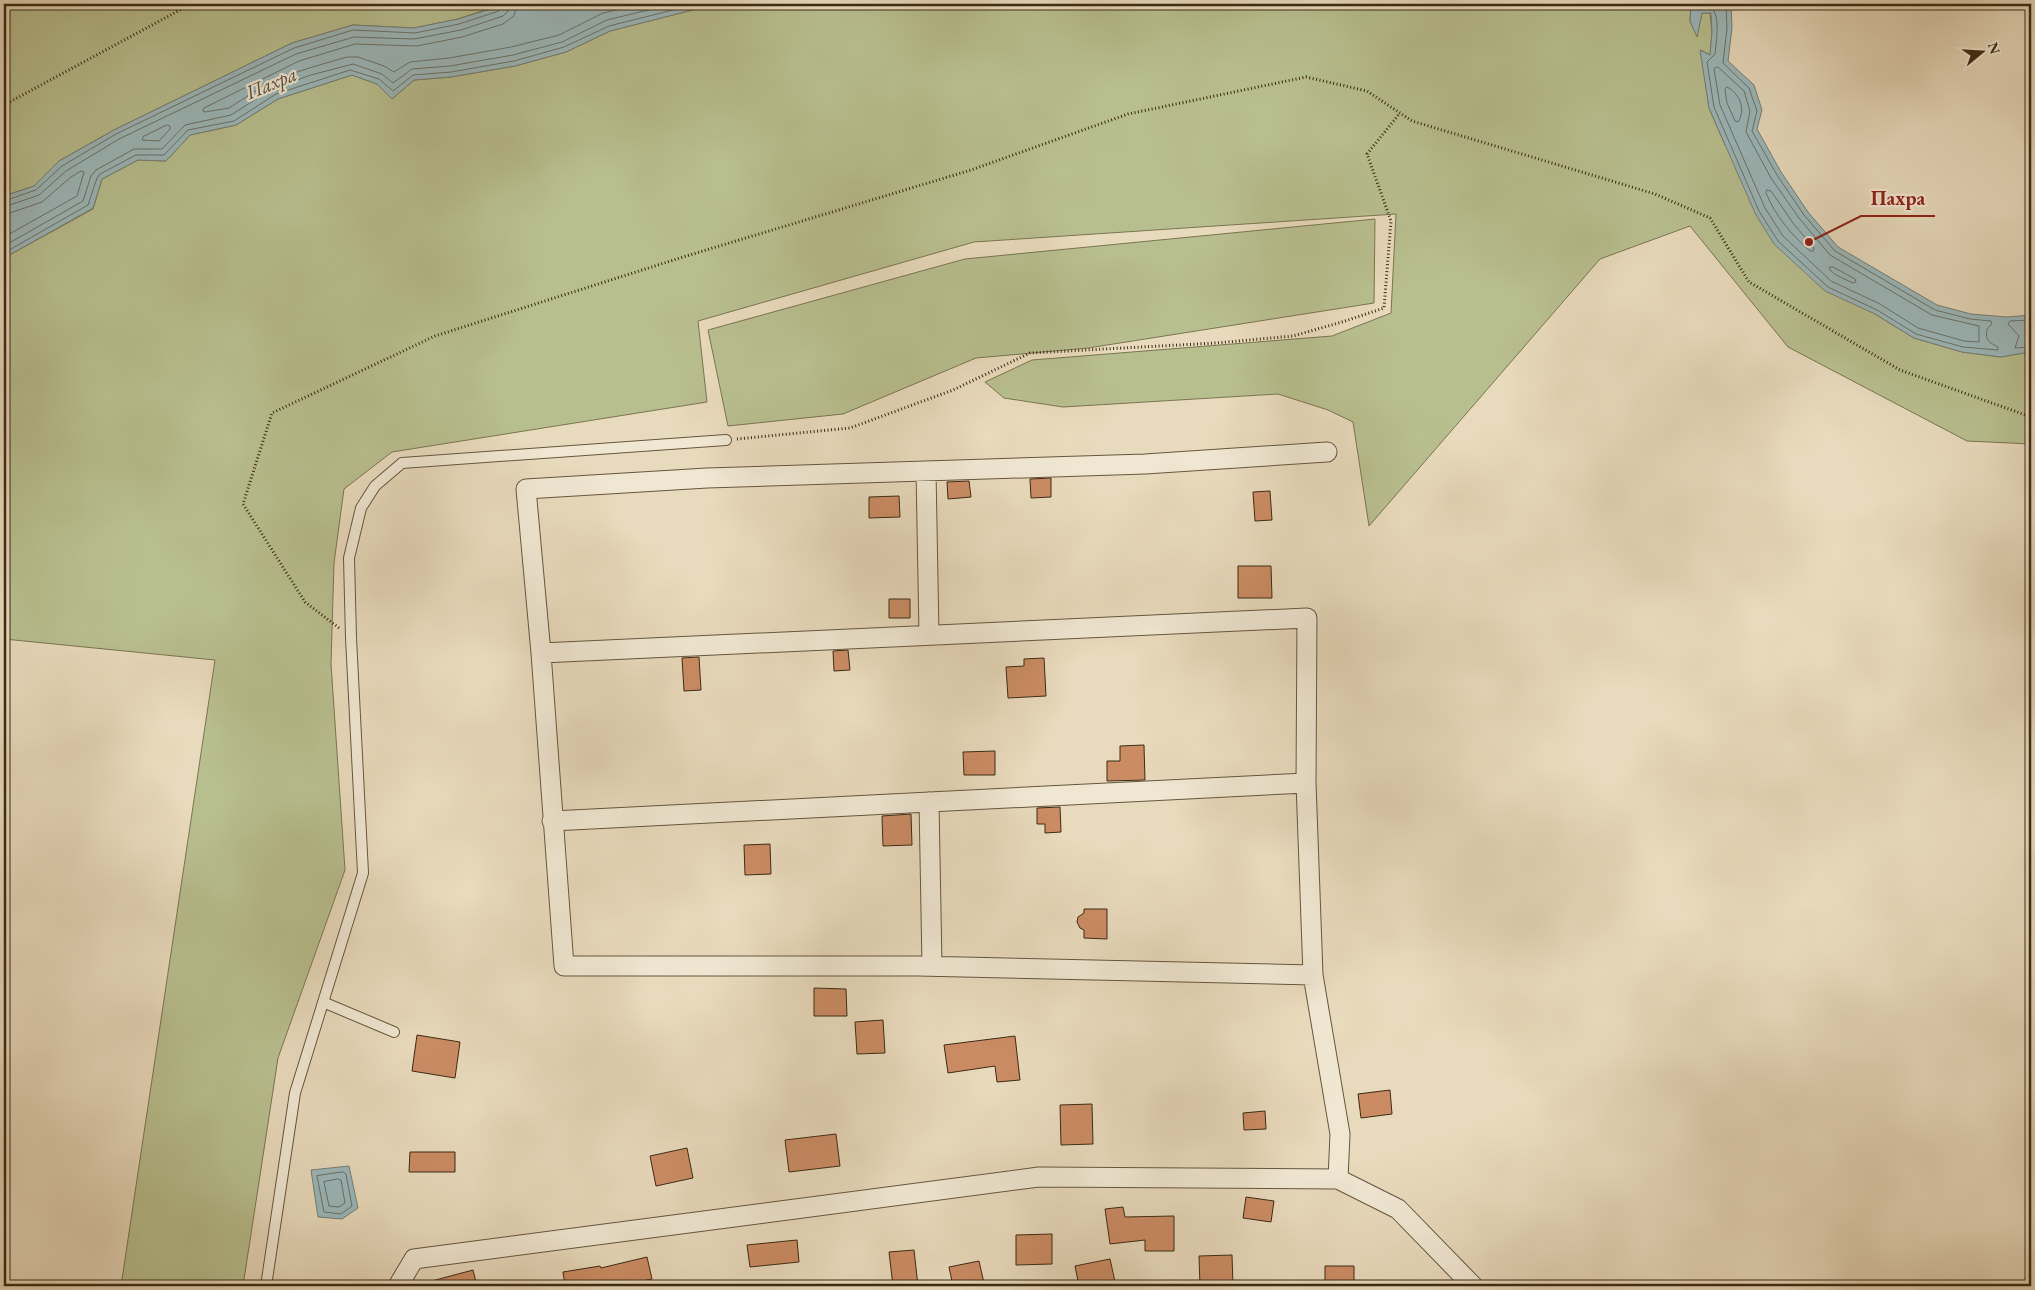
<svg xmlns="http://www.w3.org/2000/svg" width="2035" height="1290" viewBox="0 0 2035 1290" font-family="'EB Garamond',serif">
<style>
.green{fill:#b8bf8f;stroke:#7a7552}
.water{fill:#9bb8bb;stroke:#758078}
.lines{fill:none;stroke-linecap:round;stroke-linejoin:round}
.shore{stroke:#6b7268;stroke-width:1}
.building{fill:#cb8c64;stroke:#3b2b14}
.service-casing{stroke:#66573e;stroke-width:12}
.minor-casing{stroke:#66573e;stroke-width:21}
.path{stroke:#3b2b14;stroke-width:3;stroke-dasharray:1 2.5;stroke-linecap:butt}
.service{stroke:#f0e7d3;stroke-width:10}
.minor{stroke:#f0e7d3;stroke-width:19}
.labels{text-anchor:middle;stroke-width:4.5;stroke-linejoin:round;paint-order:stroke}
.water-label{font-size:20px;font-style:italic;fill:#534e3e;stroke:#f0e7d3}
.leader{fill:none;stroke:#8f2418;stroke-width:2}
.callout-dot{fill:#8f2418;stroke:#f0e7d3;stroke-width:2}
.callout-label{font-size:20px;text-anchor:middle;font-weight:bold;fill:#8f2418;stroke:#f0e7d3;stroke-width:4.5;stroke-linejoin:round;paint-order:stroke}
</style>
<rect width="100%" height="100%" fill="#e8dabc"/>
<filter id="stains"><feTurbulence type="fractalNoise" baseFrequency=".004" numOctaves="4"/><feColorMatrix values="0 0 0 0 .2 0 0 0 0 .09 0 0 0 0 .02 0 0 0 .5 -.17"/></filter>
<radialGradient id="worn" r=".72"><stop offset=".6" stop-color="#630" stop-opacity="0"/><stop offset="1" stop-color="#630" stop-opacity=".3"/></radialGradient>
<path class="green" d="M 4,4 L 500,4 L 497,6 L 458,19 L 414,28 L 353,25 L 292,43 L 114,130 L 59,161 L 34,186 L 4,196 Z
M 716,4 L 1691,4 L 1690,21 L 1697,36 L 1702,13 L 1710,13 L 1712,32 L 1710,55 L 1701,50 L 1709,108 L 1725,145 L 1875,314 L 1914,338 L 1962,352 L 2001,357 L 2029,352 L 2031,357 L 2031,444 L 1967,441 L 1788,347 L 1690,226 L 1600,259 L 1369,526 L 1353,422 L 1328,410 L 1278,394 L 1063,407 L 1004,398 L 985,382 L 1032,360 L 1332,336 L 1391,313 L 1396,214 L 974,242 L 698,321 L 707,402 L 392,452 L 344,489 L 334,563 L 331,664 L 345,870 L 278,1058 L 243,1286 L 121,1286 L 215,660 L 4,639 L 4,258 L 93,209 L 102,179 L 138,160 L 166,161 L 190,135 L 236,125 L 278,99 L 352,75 L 377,84 L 392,99 L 414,80 L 451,77 L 515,66 L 566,52 L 610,31 Z
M 1375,219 L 1374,303 L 1088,348 L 976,358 L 843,414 L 728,426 L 708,330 L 965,259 Z"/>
<path class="water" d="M 500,4 L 716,4 L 610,31 L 566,52 L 515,66 L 451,77 L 414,80 L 392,99 L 377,84 L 352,75 L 278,99 L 236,125 L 190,135 L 166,161 L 138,160 L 102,179 L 93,208 L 4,258 L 4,196 L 34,186 L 59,161 L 114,130 L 292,43 L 353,25 L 414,28 L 458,19 L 497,7 Z
M 1691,4 L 1731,4 L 1732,28 L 1728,61 L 1754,85 L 1762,110 L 1757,129 L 1781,172 L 1808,212 L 1838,247 L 1937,305 L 1971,314 L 2007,317 L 2031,315 L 2031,357 L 2029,352 L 2001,357 L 1962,352 L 1914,338 L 1875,314 L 1825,291 L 1774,244 L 1755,213 L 1709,108 L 1700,50 L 1710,55 L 1712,32 L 1711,13 L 1702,13 L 1697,37 L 1690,21 Z
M 349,1166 L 358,1208 L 342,1219 L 318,1217 L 311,1170 Z"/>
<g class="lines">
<path class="shore" d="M 517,4 L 514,16 L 503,24 L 462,37 L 417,46 L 355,44 L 299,61 L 204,108 L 203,111 L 205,112 L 229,108 L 271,81 L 309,68 L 347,57 L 358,57 L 384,66 L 394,72 L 410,62 L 449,58 L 511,47 L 559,35 L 603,13 L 641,4
M 1695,4 L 1697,9 L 1711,8 C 1721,15 1716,43 1715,54 L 1707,62 L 1714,107 L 1759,211 L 1778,241 L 1828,287 L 1877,310 L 1916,334 L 1963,347 L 1998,350 L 1998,347 C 1989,342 1985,341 1987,329 L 1992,324 L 1991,321 L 1970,319 L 1935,310 L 1835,251 L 1804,215 L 1777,175 L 1752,131 L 1757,111 L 1749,88 L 1723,63 L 1727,28 L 1726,4
M 1718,67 L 1744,91 L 1750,111 L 1746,132 L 1771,178 L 1799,218 L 1830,255 L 1932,315 L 1979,326 L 1979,342 L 1964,341 L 1918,328 L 1880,304 L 1831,281 L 1783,236 L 1765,208 L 1720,105 L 1714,69 Z
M 1727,87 C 1740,93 1746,110 1738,122 L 1735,121 L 1727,103 L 1725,90 Z
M 167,125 L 170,126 L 170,129 L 159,141 L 142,140 L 143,137 Z
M 1767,190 L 1771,191 L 1793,223 L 1814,248 L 1813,251 L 1810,251 C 1791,234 1776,217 1766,193 Z
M 4,201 L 36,190 L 62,166 L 116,134 L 294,48 L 353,30 L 415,33 L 459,24 L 499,11 L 503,4
M 4,207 L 39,195 L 66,171 L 119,139 L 296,54 L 354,37 L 414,39 L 461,30 L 503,16 L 508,11 L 509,4
M 4,215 L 42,202 L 71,177 L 81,171 L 84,172 L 77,196 L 4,237
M 4,246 L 83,201 L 91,176 L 96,170 L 134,149 L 162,149 L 185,125 L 231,115 L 272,89 L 311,75 L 353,64 L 382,74 L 393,83 L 412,69 L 450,66 L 513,55 L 562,42 L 607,20 L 673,4
M 4,253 L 88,205 L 97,178 L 100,174 L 136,155 L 164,155 L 188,130 L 234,121 L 276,94 L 350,70 L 379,79 L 393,91 L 413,75 L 451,72 L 514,61 L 564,47 L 609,26 L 697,4
M 1830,267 L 1833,267 L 1855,279 L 1856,282 L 1853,283 L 1836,275 L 1830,270 Z
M 2031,320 L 2010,321 L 2008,324 L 2019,336 L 2015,348 L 2031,347
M 343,1172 L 346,1174 L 352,1206 L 341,1214 L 324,1212 L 317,1176 Z
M 338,1179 L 341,1180 L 345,1203 L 339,1207 L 329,1206 L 324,1182 Z"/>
</g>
<path class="building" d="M 1051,478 L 1051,497 L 1031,498 L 1030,479 Z
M 969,481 L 971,497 L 948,499 L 947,482 Z
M 1270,491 L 1272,520 L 1255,521 L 1253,492 Z
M 899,496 L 900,517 L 869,518 L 869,497 Z
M 1238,566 L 1271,566 L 1272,598 L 1238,598 Z
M 889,599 L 910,599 L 910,618 L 889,618 Z
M 848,650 L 850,670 L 834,671 L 833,651 Z
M 699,657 L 701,690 L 684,691 L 682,658 Z
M 1044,658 L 1046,696 L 1008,698 L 1006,667 L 1024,666 L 1024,659 Z
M 1144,745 L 1145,780 L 1107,781 L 1107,761 L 1120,761 L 1120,746 Z
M 995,751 L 995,775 L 964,775 L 963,752 Z
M 1060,807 L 1061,832 L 1045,833 L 1045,824 L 1037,824 L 1037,808 Z
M 911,814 L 912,845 L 883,846 L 882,816 Z
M 770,844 L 771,874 L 745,875 L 744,845 Z
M 1084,909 L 1107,909 L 1107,939 L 1084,938 L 1084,930 L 1080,928 L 1077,922 L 1078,917 L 1084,913 Z
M 814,988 L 846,989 L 847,1016 L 814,1016 Z
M 883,1020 L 885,1053 L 857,1054 L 855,1022 Z
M 417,1035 L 460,1042 L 455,1078 L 412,1071 Z
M 1015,1036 L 1020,1080 L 997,1082 L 995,1066 L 948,1073 L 944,1045 Z
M 1390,1090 L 1392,1114 L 1361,1118 L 1358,1094 Z
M 1092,1104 L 1093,1144 L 1061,1145 L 1060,1105 Z
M 1265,1111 L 1266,1129 L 1244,1130 L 1243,1113 Z
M 836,1134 L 840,1166 L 789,1172 L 785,1140 Z
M 687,1148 L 693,1178 L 656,1186 L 650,1156 Z
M 410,1152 L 455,1152 L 455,1172 L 409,1172 Z
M 1246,1197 L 1274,1201 L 1271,1222 L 1243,1218 Z
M 1123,1207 L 1125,1217 L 1174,1216 L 1174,1251 L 1145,1251 L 1145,1240 L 1110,1244 L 1105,1209 Z
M 1052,1234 L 1052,1264 L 1016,1265 L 1016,1235 Z
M 797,1240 L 799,1262 L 750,1267 L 747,1245 Z
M 914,1250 L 918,1286 L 893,1286 L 889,1252 Z
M 1232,1255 L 1233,1286 L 1200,1286 L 1199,1256 Z
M 647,1257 L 652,1279 L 620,1286 L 565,1286 L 563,1272 L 600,1266 L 601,1268 Z
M 1110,1259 L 1116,1286 L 1079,1286 L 1075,1266 Z
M 979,1261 L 984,1283 L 969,1286 L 953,1286 L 949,1267 Z
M 1325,1266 L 1354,1266 L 1354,1286 L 1325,1286 Z
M 473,1270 L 477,1286 L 429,1286 L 428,1282 Z"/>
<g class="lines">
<g class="service-casing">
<path id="service" d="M 323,1002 L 394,1032
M 266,1286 L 295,1093 L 363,873 L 351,638 L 349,558 L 361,508 L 375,486 L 402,463 L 726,440"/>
</g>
<g class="minor-casing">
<path id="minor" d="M 926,471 L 929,635
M 541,653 L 526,489 L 707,478 L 1145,464 L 1327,452
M 929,802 L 932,966
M 552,821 L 1306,783
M 1313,975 L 1306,783 L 1307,618 L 541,653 L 564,966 L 918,966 L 1313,975 L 1340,1134 L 1338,1179
M 398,1286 L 414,1259 L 1039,1177 L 1338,1179 L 1398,1209 L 1473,1286"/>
</g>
<path class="path" d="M 4,105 L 191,4
M 737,439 L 850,428 L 953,390 L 1030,353 L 1216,343 L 1293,336 L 1342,322 L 1384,308 L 1391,221 L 1367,154 L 1400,113
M 339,628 L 305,602 L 243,504 L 272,413 L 435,336 L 683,257 L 971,170 L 1128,114 L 1306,77 L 1367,91 L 1412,121 L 1655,194 L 1710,218 L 1749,282 L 1900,370 L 2031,417"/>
<use href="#service" class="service"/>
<use href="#minor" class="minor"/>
</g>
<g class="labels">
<g class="water-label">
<text transform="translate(271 83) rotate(-23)" y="7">Пахра</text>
</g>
</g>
<path class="leader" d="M1809 242L1861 216H1935"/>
<circle class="callout-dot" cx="1809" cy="242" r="5"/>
<g class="callout-label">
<text x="1898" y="205">Пахра</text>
</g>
<rect width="2035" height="1290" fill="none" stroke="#e8dabc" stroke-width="20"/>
<rect x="5" y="5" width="2025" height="1280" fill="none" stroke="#3b2b14" stroke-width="2.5"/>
<rect x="10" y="10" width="2015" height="1270" fill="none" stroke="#3b2b14"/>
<g transform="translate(1982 52) rotate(72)" stroke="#f0e7d3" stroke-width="4" paint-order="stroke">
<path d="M0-4L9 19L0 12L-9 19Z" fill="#3b2b14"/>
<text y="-8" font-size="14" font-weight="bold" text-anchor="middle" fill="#3b2b14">N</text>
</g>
<rect width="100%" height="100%" filter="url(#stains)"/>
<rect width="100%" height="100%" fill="url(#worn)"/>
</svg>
